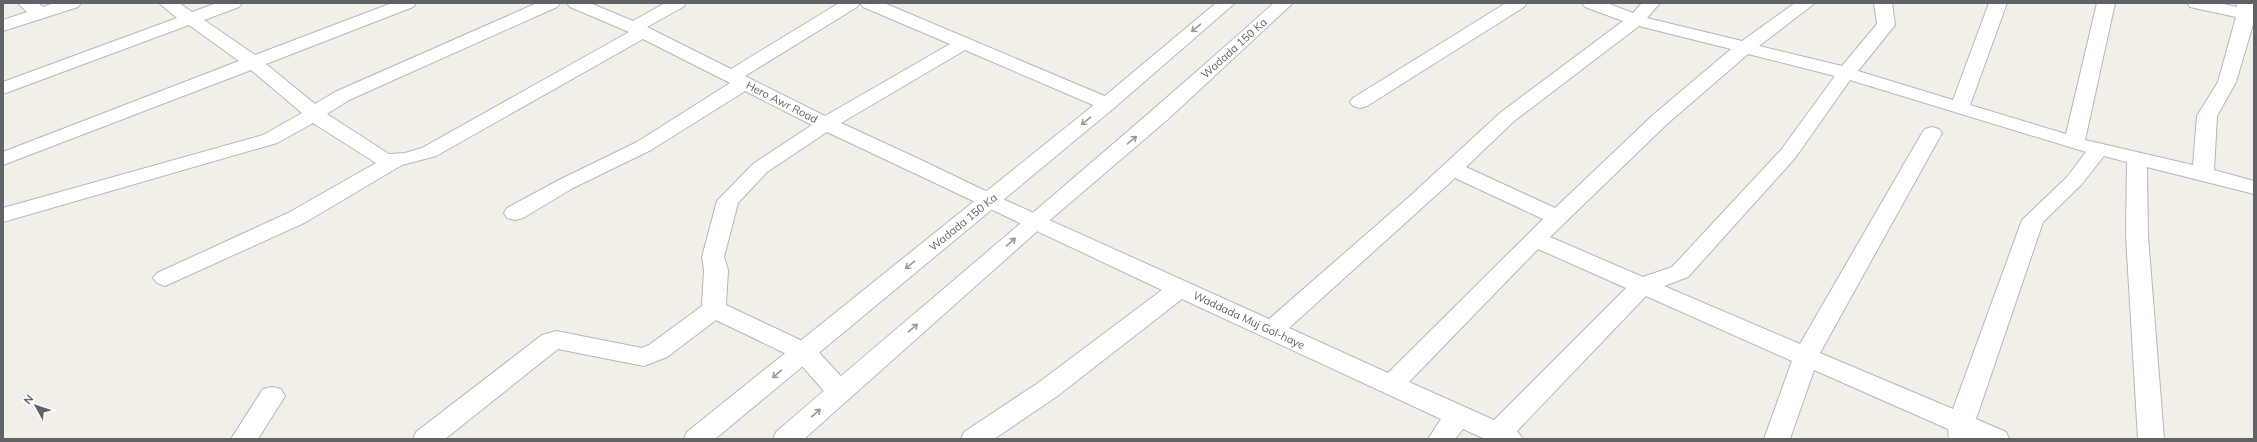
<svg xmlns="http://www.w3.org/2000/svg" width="2257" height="442" viewBox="0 0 2257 442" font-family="Mulish,sans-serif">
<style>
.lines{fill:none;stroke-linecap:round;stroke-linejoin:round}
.street-casing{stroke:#b5b8bc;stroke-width:2}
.secondary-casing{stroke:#b6babf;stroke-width:2}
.street{fill:#fff;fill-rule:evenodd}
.secondary{fill:#fff;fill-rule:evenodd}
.oneway{stroke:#979a9d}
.labels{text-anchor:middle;stroke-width:4;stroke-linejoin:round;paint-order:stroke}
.street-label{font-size:11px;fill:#5f6368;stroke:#fff}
</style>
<rect width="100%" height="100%" fill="#f1efe8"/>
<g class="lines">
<g class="street-casing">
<path id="street" d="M 18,3 L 38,3 L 43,7 L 54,3 L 81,3 L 78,7 L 3,31 L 3,20 L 27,12 Z
M 159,3 L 179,3 L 192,12 L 217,3 L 242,3 L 239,7 L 204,20 L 255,55 L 392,3 L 416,3 L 413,7 L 266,64 L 315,104 L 335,92 L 537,3 L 560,3 L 557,7 L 349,100 L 327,114 L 389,154 L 405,153 L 422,148 L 629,32 L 570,7 L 567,3 L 590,3 L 633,21 L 665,3 L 686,3 L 683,7 L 647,27 L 731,69 L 839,3 L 860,3 L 857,7 L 745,76 L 825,116 L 950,44 L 863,7 L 860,3 L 884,3 L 1114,100 L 1117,104 L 1114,108 L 1107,110 L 1100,108 L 965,50 L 841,123 L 919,159 L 996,196 L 1269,319 L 1409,197 L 1500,113 L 1623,21 L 1585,7 L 1582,3 L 1607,3 L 1633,13 L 1642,3 L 1660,3 L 1647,18 L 1742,41 L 1795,3 L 1815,3 L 1759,46 L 1842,66 L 1877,24 L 1874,3 L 1892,3 L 1895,25 L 1858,71 L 1953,100 L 1989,3 L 2007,3 L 1970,105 L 2066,134 L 2097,3 L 2115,3 L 2085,140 L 2193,165 L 2197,116 L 2218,82 L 2236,17 L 2190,7 L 2187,3 L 2219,3 L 2237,7 L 2237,3 L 2254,3 L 2254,21 L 2236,82 L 2217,116 L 2214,170 L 2254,181 L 2254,194 L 2147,167 L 2148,236 L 2164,439 L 2138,439 L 2126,236 L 2127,162 L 2104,156 L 2081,185 L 2043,222 L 1976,419 L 2006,432 L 2009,439 L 1949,439 L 1948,429 L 1814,370 L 1790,439 L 1764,439 L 1792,361 L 1646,296 L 1517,431 L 1523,439 L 1485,439 L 1463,429 L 1455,439 L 1428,439 L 1441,419 L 1182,299 L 1056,397 L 994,439 L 961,439 L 964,432 L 1038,383 L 1162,290 L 827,132 L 767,172 L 738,203 L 724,257 L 728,270 L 726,305 L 813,346 L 849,385 L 853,392 L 849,399 L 840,401 L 831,399 L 795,358 L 716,320 L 667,357 L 644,366 L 558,349 L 445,439 L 413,439 L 416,432 L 542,335 L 556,331 L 642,348 L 649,345 L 702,306 L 704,270 L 702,257 L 717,201 L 753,164 L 812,125 L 745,91 L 651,150 L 573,188 L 523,218 L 515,220 L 507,218 L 504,213 L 507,208 L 559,180 L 637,142 L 730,83 L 643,39 L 436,156 L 402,165 L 304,223 L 165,286 L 157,283 L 153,278 L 157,273 L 288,213 L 376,163 L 313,123 L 277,143 L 3,222 L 3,208 L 263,135 L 302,113 L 251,70 L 3,165 L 3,152 L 239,61 L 189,25 L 3,94 L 3,82 L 177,18 ZM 1639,26 L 1731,49 L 1653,115 L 1555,208 L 1466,167 L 1514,121 ZM 1748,54 L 1835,76 L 1781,150 L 1672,267 L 1643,277 L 1550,237 L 1667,124 ZM 1850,80 L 2086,152 L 2067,177 L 2022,220 L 1953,409 L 1820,353 L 1942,133 L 1939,129 L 1932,127 L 1925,129 L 1922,133 L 1800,344 L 1664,286 L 1688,277 L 1795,158 ZM 1455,178 L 1543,219 L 1388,373 L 1289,328 ZM 1538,249 L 1626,288 L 1494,420 L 1409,382 Z
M 1506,3 L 1527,3 L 1524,7 L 1367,106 L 1360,108 L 1353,106 L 1350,102 L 1353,98 Z
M 272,387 L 281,389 L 285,396 L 258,439 L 231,439 L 263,389 Z"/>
</g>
<g class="secondary-casing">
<path id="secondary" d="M 1216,3 L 1235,3 L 1114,108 L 715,439 L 684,439 L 687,432 L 1100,100 Z
M 1274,3 L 1293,3 L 1167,120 L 1043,226 L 804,439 L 773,439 L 776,432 C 942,289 1111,149 1274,3 Z"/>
</g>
<use href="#street" class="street"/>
<use href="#secondary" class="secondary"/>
</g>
<defs><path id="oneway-shaft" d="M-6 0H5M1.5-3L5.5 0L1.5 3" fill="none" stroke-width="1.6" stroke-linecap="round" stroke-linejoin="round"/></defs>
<g class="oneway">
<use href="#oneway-shaft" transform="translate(1196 28) rotate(140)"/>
<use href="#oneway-shaft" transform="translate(1086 121) rotate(141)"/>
<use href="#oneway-shaft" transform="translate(1132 140) rotate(-40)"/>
<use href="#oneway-shaft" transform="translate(1011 242) rotate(-41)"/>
<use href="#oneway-shaft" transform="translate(910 265) rotate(141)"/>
<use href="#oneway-shaft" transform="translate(913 328) rotate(-41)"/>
<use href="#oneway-shaft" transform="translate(777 374) rotate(141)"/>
<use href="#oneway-shaft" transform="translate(816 413) rotate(-41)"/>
</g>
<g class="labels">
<g class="street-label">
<text transform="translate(1234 48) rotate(-42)" y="4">Wadada 150 Ka</text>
<text transform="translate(782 102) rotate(27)" y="4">Hero Awr Road</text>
<text transform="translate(963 222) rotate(-39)" y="4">Wadada 150 Ka</text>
<text transform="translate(1249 320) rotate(25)" y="4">Waddada Muj Gol-haye</text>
</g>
</g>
<rect width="2257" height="442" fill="none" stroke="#5f6368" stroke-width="8"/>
<g transform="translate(36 406) rotate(310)" stroke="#ffffff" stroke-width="3" paint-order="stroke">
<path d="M0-3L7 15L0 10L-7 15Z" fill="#5f6368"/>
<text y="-6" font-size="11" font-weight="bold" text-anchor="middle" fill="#5f6368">N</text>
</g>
</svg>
